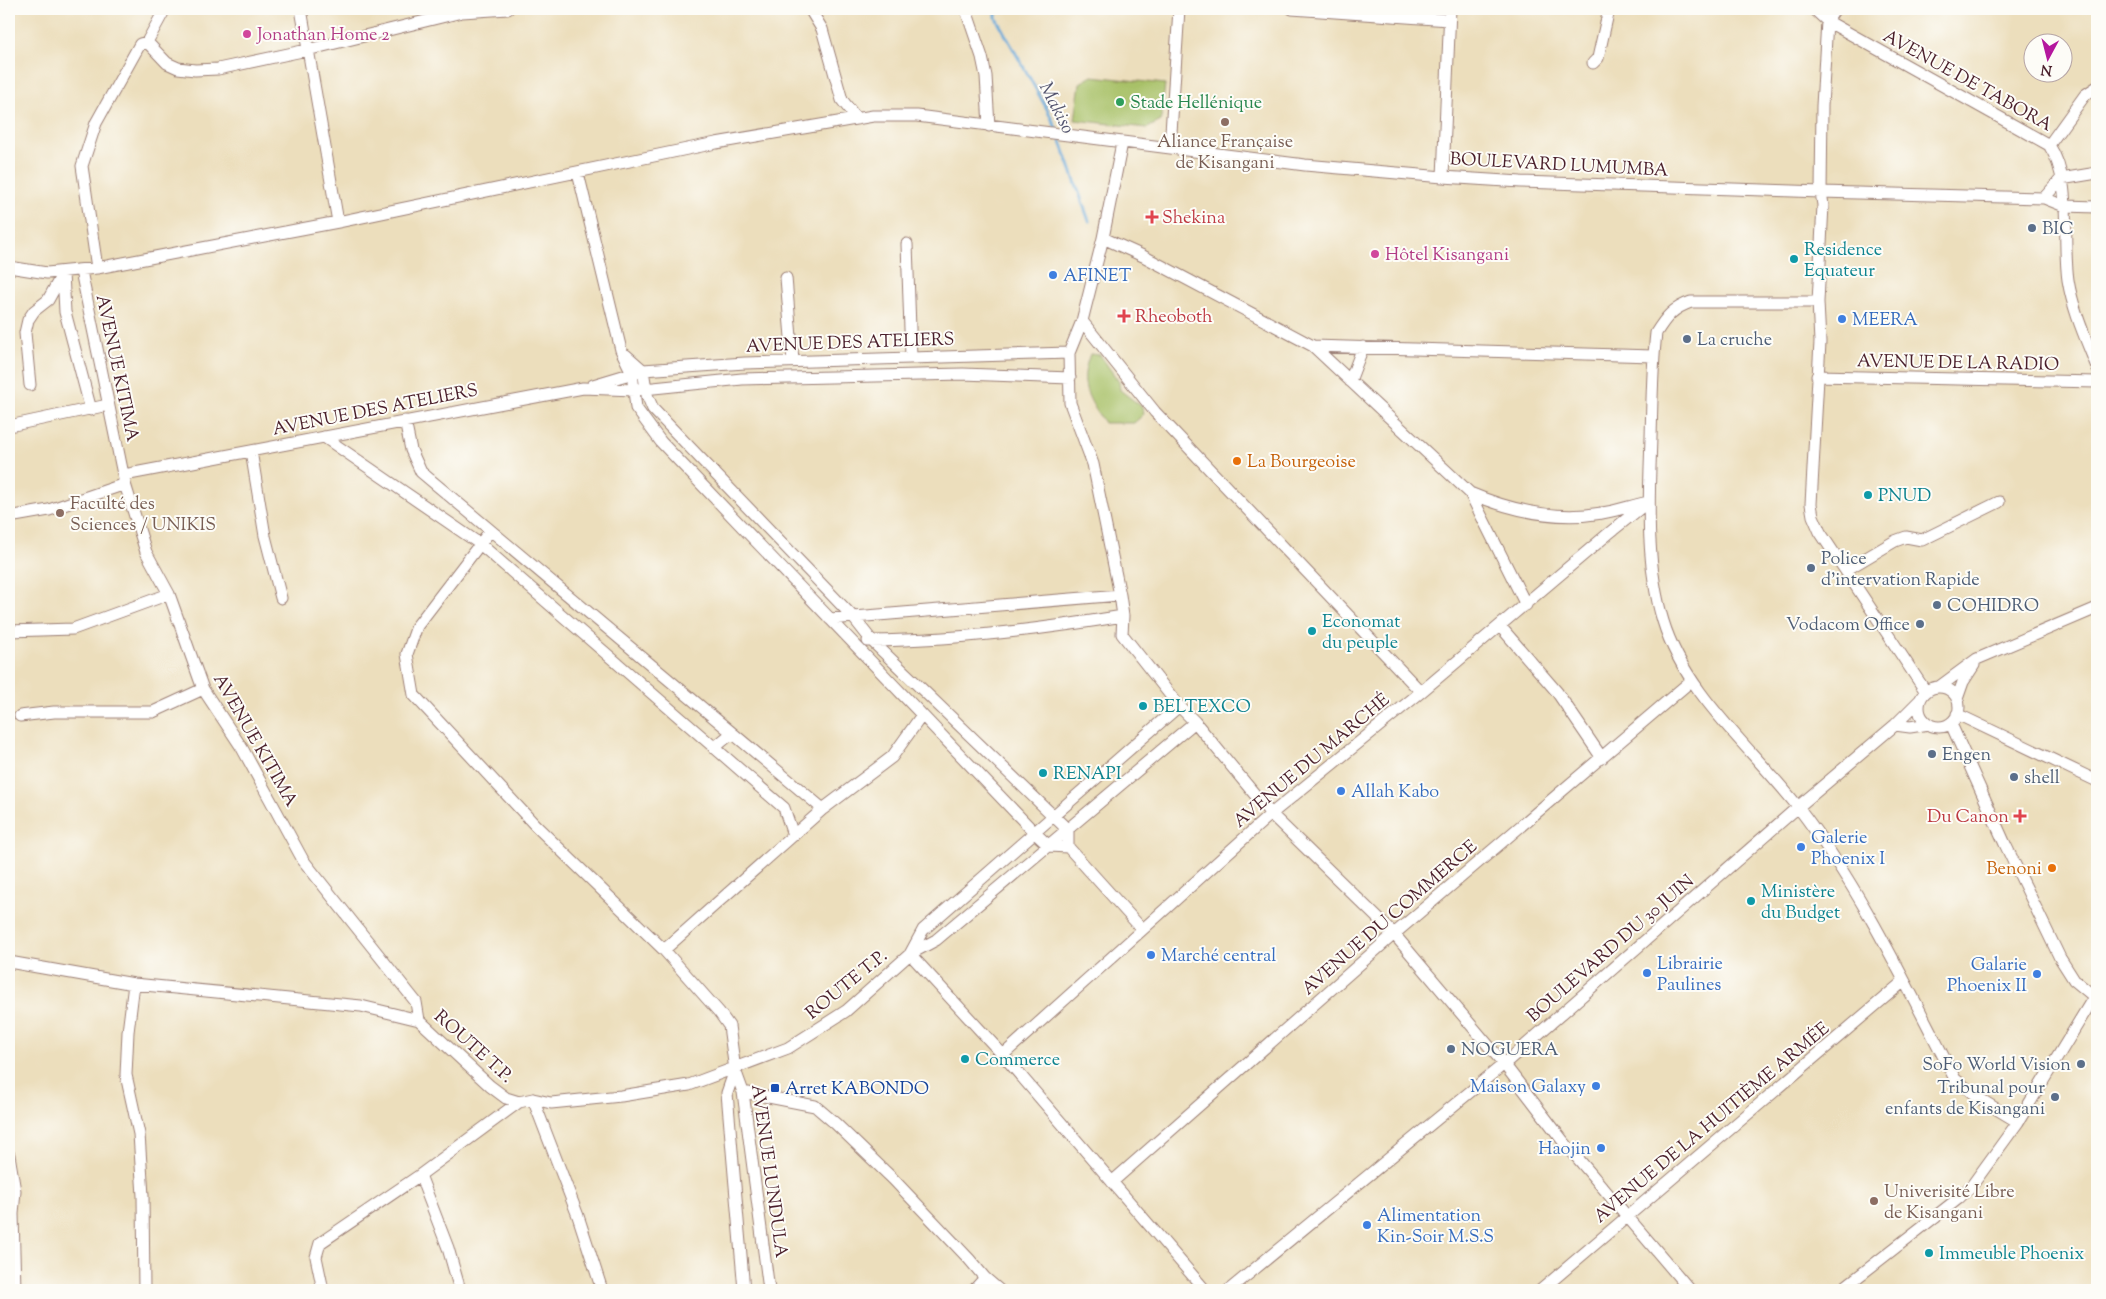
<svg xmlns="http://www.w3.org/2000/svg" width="2106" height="1299" viewBox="0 0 2106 1299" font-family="'Sorts Mill Goudy',serif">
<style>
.green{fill:#a8c167;stroke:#797049}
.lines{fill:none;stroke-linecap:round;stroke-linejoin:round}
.stream{stroke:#62a5d6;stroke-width:3}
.minor-casing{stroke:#9b7e74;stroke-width:13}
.minor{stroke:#fff;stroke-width:11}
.hotel-dot{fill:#d1479c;stroke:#fdfcf7;stroke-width:2}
.leisure-dot{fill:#2e9e5b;stroke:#fdfcf7;stroke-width:2}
.education-dot{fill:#8d6e63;stroke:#fdfcf7;stroke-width:2}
.health-dot{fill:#e0444e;stroke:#fdfcf7;stroke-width:2}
.service-dot{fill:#5c6f8a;stroke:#fdfcf7;stroke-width:2}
.culture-dot{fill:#0f9aa8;stroke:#fdfcf7;stroke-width:2}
.shop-dot{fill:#3f7fe0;stroke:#fdfcf7;stroke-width:2}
.food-dot{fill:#e8710a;stroke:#fdfcf7;stroke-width:2}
.transit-dot{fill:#1a4fb4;stroke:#fdfcf7;stroke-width:2}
.labels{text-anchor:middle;stroke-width:4;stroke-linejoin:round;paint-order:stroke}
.hotel-label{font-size:18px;fill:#b23c85;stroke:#fdfcf7;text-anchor:start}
.street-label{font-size:18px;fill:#4a1f2b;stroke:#fdfcf7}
.leisure-label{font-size:18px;fill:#27864d;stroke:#fdfcf7;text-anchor:start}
.education-label{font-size:18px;fill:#785e54;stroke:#fdfcf7;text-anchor:start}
.health-label{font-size:18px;fill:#be3a42;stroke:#fdfcf7;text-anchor:start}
.service-label{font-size:18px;fill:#4e5e75;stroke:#fdfcf7;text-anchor:start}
.culture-label{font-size:18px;fill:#0d838f;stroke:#fdfcf7;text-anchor:start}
.shop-label{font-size:18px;fill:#366cbe;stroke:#fdfcf7;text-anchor:start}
.food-label{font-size:18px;fill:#c56008;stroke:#fdfcf7;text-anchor:start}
.transit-label{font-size:18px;fill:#164399;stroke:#fdfcf7;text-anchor:start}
.water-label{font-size:19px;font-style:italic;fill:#54556f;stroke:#fdfcf7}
</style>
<rect width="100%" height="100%" fill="#fdfcf7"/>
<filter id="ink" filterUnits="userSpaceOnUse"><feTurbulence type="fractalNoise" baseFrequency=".02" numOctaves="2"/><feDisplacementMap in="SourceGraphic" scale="10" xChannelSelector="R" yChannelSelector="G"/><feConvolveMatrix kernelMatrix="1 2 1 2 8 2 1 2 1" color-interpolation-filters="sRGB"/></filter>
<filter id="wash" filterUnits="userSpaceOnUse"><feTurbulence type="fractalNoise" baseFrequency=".0096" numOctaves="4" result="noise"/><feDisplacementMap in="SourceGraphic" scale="20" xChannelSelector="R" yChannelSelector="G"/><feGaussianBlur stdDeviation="1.12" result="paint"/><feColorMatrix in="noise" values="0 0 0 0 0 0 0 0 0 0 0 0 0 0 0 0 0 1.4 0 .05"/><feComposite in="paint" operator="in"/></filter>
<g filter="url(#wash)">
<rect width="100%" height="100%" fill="#ecdebc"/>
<path class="green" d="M 1092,76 L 1165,84 L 1161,121 L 1147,128 L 1075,120 L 1080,83 Z
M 1090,354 L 1100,355 L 1119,382 L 1120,390 L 1142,407 L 1144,414 L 1134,423 L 1104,423 C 1088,397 1078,385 1090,354 Z"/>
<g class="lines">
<path class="stream" d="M 996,9 L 996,18 L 1047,109 L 1057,130
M 1059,136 L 1089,221"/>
</g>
</g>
<g filter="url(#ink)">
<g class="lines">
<g class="minor-casing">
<path id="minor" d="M 301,9 L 338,222
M 1292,9 L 1449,20
M 1814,9 L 1827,21 L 2049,145 C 2073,181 2062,238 2068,280 C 2073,311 2086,339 2097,367
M 1835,9 L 1827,21 L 1822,106 L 1821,192 L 1823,205 L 1818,302 L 1820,342 L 1811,504 L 1813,516 L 1820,532 L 1926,692
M 966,10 L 982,57 L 986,76 L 989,126
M 811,11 L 822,29 L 842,100 L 857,119
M 147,42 L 167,63 L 178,68 L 195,70 L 218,69 L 307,50 L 462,12 L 508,9
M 1593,63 L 1598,58 L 1609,9
M 1122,143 L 1103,238 L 1082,321 L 1069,353 L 1070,403 L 1093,464 L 1120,595 L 1123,616 L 1122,634 L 1179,706 L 1195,722 L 1271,814 L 1394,934 L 1504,1064 L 1563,1141 L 1690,1290
M 2049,145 L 2085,95 L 2097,87
M 1170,148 L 1179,9
M 578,173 L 621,350 L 632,373 L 636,408 L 661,442 L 1035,833 L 1049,846 L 1068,847
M 1443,177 L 1450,9
M 2044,198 L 2061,179 L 2097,173
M 1103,238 L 1143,256 L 1313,346 L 1470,493 C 1512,511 1556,521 1602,513 C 1616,511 1630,506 1644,503
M 907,244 L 911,357
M 9,267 L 47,273 L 97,268 L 338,222 L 716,143 L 873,116 L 917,116 L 1305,165 L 1443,177 L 1521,182 L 1821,192 L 2044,198 L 2064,206 L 2097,207
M 97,268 L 82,166 L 96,123 L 140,44 L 147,42 L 165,9
M 81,271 L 125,484 L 146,552 L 169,594 L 203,689 L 242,748 L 303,860 L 416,1002 L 419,1020
M 63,273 L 65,312 L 91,410
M 786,278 L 793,361
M 1818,302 L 1691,302 C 1673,308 1666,317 1656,333 C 1652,368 1652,403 1651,438 C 1649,498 1645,562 1663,621 C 1685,694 1752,748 1798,807 C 1862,890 1907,987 1955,1079 L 1980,1099 L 2018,1122
M 1082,321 L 1155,412 L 1421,692
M 1313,346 L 1653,356
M 626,355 L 643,370 L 647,395 L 653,409 L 853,617 L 872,641 L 1068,830 L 1068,847 L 1142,929
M 1817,376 L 2097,382
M 1350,381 L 1363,347
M 30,385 L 25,333 L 28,320 L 34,311 L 48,300 L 63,273
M 593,385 L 643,370 L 745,363 L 1069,353
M 405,421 L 411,450 L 421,472 L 823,809
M 9,426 L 108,405
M 324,437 L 480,544 L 784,808 L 793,835
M 251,451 L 265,536 L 281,598
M 124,475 L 583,388 L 634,390 L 742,379 L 963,374 L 1070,378
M 1470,493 L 1526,605
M 9,517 L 49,510 L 125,484
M 490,531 L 417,626 L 407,654 L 414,695 L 535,825 L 664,950 L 719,1012 L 729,1026 L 735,1070 L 743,1092 L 769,1290
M 1846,570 L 1895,541 L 1906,537 L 1922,540 L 1999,502
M 830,619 L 1120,595
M 1500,626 L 1557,692 L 1602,758
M 9,631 L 73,629 L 169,594
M 868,641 C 954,640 1039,630 1123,616
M 1939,687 L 1977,659 L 2097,608
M1919 707a20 20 0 1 1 40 0a20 20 0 1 1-40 0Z
M 1957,699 L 1963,682 L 1974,665
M 1957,714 L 2097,781
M 20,716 L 54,712 L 153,712 L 203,689
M 1951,724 L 2005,844 L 2060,958 L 2074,980 L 2097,999
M 1895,725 L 1910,727 L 1929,724
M 714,748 L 732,733
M 664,950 L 823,809 L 892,757 L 922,715
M 910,954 L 1003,1055 L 1205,1290
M 910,954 L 923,930 L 1179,706
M 9,962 L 134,984 L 361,1006 L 419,1020 L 490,1086 L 506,1098 L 519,1102 L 533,1099 L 551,1103 L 621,1096 L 689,1085 L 788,1048 L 846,1011 L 910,954 L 936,940 L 1195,722
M 134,984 L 128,1032 L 126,1075 L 139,1134 L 143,1196 L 144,1290
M 1003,1055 L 1271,814 L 1421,692 L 1608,534 L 1648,502
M 735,1070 L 727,1093 L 744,1290
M 743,1092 L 815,1106 L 836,1124 L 893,1179 L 969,1259 L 985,1278 L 999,1290
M 533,1099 L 578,1216 L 602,1290
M 9,1155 L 15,1191 L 13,1214 L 15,1290
M 420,1175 L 448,1248 L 460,1290
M 1112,1182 L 1394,934 L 1691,681
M 323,1290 L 316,1257 L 320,1243 L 420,1175 L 519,1102
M 974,1290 L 985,1278
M 1229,1290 L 1504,1064 L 1798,807 L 1895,725 L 1920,700
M 1541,1290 L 1904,981
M 1841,1290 L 1959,1198 L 1973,1184 L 2018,1122 L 2094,997"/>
</g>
<use href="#minor" class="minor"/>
</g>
</g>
<g class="hotel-dot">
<circle cx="247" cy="34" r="5"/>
<circle cx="1375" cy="254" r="5"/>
</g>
<circle class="leisure-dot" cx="1120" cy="102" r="5"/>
<g class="education-dot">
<circle cx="1225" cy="122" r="5"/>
<circle cx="60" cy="513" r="5"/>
<circle cx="1874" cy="1201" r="5"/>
</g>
<g class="health-dot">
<path d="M1149.5 209.5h5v5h5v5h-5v5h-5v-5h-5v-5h5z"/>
<path d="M1121.5 308.5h5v5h5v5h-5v5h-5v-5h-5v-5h5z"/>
<path d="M2017.5 808.5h5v5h5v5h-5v5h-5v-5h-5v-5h5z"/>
</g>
<g class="service-dot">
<circle cx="2032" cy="228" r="5"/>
<circle cx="1687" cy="339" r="5"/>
<circle cx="1811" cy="568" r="5"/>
<circle cx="1937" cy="605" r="5"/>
<circle cx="1920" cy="624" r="5"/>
<circle cx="1932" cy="754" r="5"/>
<circle cx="2014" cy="777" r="5"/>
<circle cx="1451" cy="1049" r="5"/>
<circle cx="2081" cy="1064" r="5"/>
<circle cx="2055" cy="1097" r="5"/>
</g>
<g class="culture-dot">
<circle cx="1794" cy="259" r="5"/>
<circle cx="1868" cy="495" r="5"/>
<circle cx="1312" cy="631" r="5"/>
<circle cx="1143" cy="706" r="5"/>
<circle cx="1043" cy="773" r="5"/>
<circle cx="1751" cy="901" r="5"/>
<circle cx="965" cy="1059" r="5"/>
<circle cx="1929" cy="1253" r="5"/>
</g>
<g class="shop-dot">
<circle cx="1053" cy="275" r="5"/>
<circle cx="1842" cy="319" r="5"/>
<circle cx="1341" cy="791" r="5"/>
<circle cx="1801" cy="847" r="5"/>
<circle cx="1151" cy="955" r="5"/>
<circle cx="1647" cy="973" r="5"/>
<circle cx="2037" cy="974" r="5"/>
<circle cx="1596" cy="1086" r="5"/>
<circle cx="1601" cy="1148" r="5"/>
<circle cx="1367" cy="1225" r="5"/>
</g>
<g class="food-dot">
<circle cx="1237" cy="461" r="5"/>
<circle cx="2052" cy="868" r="5"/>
</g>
<rect class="transit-dot" x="770" y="1083" width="10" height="10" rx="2.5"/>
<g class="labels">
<g class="hotel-label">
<text x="257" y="40">Jonathan Home 2</text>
<text x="1385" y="260">Hôtel Kisangani</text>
</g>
<g class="street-label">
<text transform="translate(1968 80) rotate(29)" y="6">AVENUE DE TABORA</text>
<text transform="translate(1559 164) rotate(3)" y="6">BOULEVARD LUMUMBA</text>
<text transform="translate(850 342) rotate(-2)" y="6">AVENUE DES ATELIERS</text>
<text transform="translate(1958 362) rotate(1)" y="6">AVENUE DE LA RADIO</text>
<text transform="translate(118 368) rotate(78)" y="6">AVENUE KITIMA</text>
<text transform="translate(375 409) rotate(-11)" y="6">AVENUE DES ATELIERS</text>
<text transform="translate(256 740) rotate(60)" y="6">AVENUE KITIMA</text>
<text transform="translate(1311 760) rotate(-40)" y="6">AVENUE DU MARCHÉ</text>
<text transform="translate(1389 917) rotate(-41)" y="6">AVENUE DU COMMERCE</text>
<text transform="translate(1610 948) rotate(-41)" y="6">BOULEVARD DU 30 JUIN</text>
<text transform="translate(846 984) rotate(-39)" y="6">ROUTE T.P.</text>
<text transform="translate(474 1046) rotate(42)" y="6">ROUTE T.P.</text>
<text transform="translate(1711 1122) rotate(-40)" y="6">AVENUE DE LA HUITIÈME ARMÉE</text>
<text transform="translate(770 1171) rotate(82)" y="6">AVENUE LUNDULA</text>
</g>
<g class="leisure-label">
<text x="1130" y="108">Stade Hellénique</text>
</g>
<g class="education-label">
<text x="1225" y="147" text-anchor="middle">Aliance Française<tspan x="1225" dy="21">de Kisangani</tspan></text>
<text x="70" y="509">Faculté des<tspan x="70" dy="21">Sciences / UNIKIS</tspan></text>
<text x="1884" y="1197">Univerisité Libre<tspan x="1884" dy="21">de Kisangani</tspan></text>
</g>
<g class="health-label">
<text x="1162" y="223">Shekina</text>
<text x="1135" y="322">Rheoboth</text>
<text x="2009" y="822" text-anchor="end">Du Canon</text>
</g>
<g class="service-label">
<text x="2042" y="234">BIC</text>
<text x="1697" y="345">La cruche</text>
<text x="1821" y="564">Police<tspan x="1821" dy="21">d'intervation Rapide</tspan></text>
<text x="1947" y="611">COHIDRO</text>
<text x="1910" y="630" text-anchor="end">Vodacom Office</text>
<text x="1942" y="760">Engen</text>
<text x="2024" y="783">shell</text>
<text x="1461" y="1055">NOGUERA</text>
<text x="2071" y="1070" text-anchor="end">SoFo World Vision</text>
<text x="2045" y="1093" text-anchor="end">Tribunal pour<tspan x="2045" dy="21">enfants de Kisangani</tspan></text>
</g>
<g class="culture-label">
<text x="1804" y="255">Residence<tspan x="1804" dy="21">Equateur</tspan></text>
<text x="1878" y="501">PNUD</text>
<text x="1322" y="627">Economat<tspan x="1322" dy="21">du peuple</tspan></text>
<text x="1153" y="712">BELTEXCO</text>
<text x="1053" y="779">RENAPI</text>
<text x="1761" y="897">Ministère<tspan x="1761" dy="21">du Budget</tspan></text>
<text x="975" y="1065">Commerce</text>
<text x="1939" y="1259">Immeuble Phoenix</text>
</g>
<g class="shop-label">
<text x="1063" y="281">AFINET</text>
<text x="1852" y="325">MEERA</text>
<text x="1351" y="797">Allah Kabo</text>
<text x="1811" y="843">Galerie<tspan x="1811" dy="21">Phoenix I</tspan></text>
<text x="1161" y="961">Marché central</text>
<text x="1657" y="969">Librairie<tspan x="1657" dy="21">Paulines</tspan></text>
<text x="2027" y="970" text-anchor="end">Galarie<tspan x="2027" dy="21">Phoenix II</tspan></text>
<text x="1586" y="1092" text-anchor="end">Maison Galaxy</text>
<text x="1591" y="1154" text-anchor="end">Haojin</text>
<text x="1377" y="1221">Alimentation<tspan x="1377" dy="21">Kin-Soir M.S.S</tspan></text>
</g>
<g class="food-label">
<text x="1247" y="467">La Bourgeoise</text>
<text x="2042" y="874" text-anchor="end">Benoni</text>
</g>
<g class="transit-label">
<text x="785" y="1094">Arret KABONDO</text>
</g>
<g class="water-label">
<text transform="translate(1058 107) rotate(63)" y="7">Makiso</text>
</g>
</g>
<rect width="2106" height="1299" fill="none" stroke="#fdfcf7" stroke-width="30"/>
<g transform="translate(2048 58) rotate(187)"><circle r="24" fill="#fdfcf7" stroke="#b5a4a5"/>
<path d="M0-4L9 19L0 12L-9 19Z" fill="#b5179e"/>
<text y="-8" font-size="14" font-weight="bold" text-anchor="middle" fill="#4a1f2b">N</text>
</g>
</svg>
